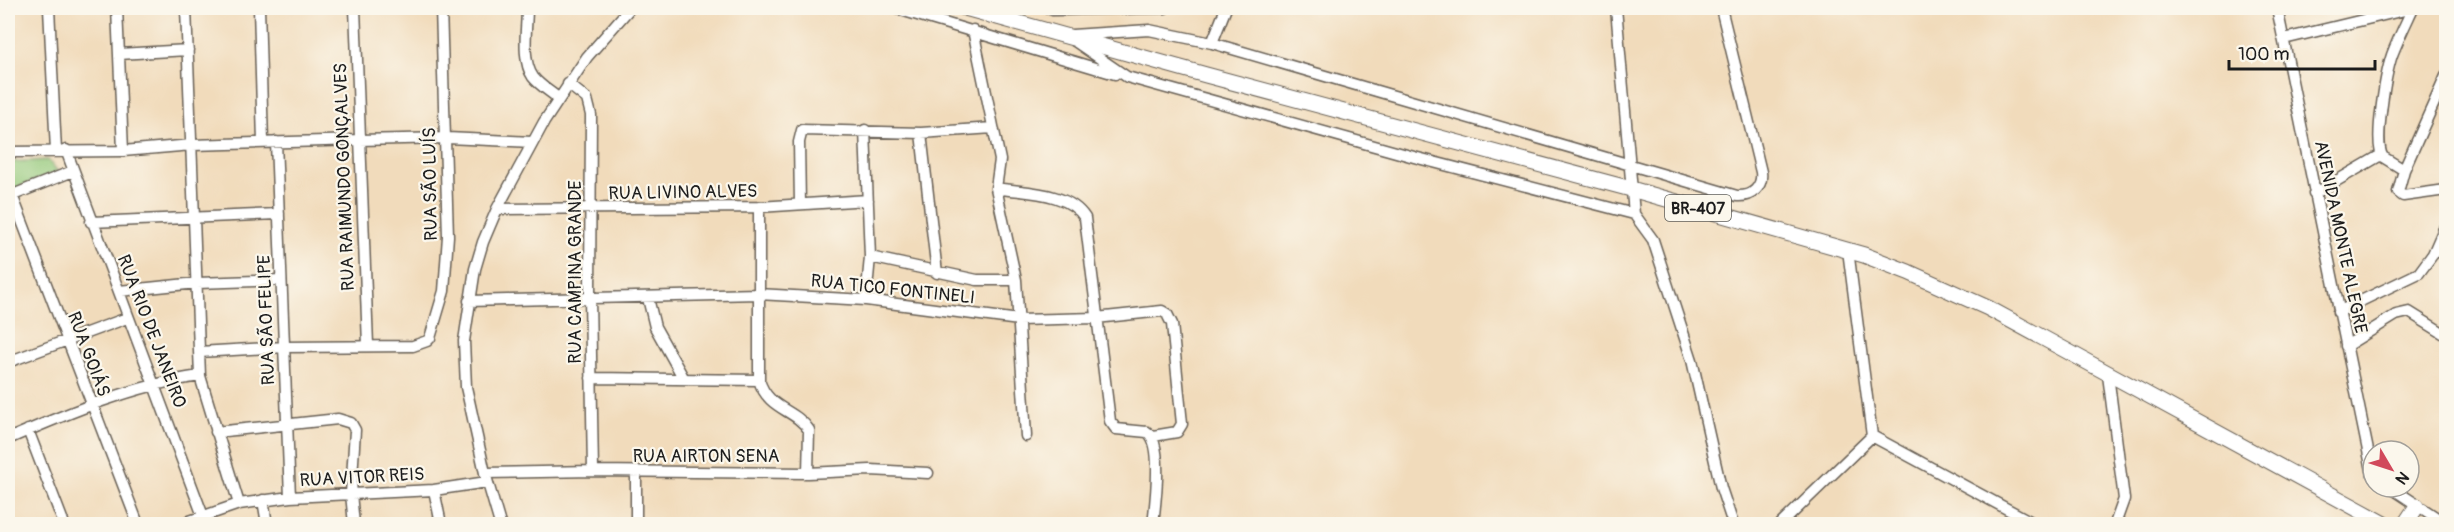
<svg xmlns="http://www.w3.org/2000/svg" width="2454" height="532" viewBox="0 0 2454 532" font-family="Pangolin,sans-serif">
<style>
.green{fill:#94c97b;stroke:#58724c;stroke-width:1.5}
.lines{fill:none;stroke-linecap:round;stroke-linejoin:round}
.minor-casing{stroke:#675f54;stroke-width:13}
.highway-casing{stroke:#675f54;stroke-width:17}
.minor{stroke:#fff;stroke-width:10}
.highway{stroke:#fff;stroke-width:15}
.labels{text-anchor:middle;stroke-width:4.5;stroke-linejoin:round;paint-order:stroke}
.shield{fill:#fbf7ec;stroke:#5f5e5a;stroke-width:1.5}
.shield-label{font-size:16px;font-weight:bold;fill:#1c1c1c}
.street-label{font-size:18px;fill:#1c1c1c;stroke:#fbf7ec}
</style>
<rect width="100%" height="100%" fill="#fbf7ec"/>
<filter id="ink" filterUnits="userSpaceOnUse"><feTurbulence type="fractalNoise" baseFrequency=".0167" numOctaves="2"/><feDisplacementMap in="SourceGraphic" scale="12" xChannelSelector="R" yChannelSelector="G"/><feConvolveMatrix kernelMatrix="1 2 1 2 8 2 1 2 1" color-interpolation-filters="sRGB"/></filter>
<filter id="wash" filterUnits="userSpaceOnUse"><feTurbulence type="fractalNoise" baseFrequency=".008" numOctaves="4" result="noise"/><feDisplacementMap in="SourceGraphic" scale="24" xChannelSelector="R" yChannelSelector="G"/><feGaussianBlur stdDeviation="1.35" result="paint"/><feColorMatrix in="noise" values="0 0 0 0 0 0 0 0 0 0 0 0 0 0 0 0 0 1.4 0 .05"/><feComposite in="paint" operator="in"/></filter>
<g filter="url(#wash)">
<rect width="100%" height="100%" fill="#f1dbbb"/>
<path class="green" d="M 48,160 L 58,172 L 8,191 L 8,162 Z"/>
</g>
<g filter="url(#ink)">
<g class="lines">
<g class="minor-casing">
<path id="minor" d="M 49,8 L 56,151
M 117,8 L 123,151
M 186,8 L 200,376 L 239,504
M 259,8 L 263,142
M 355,8 L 368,345
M 527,8 C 527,28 521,60 533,77 C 540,86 551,92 559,99
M 894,8 L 1115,74
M 1047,8 L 1053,10 L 1165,8
M 1616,8 L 1634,214 L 1653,240 L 1692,360 L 1721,488 L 1733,524
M 2277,8 L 2373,475
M 973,30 L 1000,160 L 996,188 L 1016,280 L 1026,436
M 1072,35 L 1149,30 L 1212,43 L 1737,196 C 1752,197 1763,187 1761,172 L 1721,8
M 2284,39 L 2413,8
M 1076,42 L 1127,77 L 1414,157 L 1634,214
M 1212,43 L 1226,8
M 119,54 L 188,50
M 2446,76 L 2404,170 L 2398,192 L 2403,196 L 2446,190
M 568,84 L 587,99 L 591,115 L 590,297 L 593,471
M 865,130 L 870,257 L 866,300
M 921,133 L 937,273
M 276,142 L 290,497
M 66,150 L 206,524
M 8,152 L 123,151 L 192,145 L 359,140 L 447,138 L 532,142
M 2404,170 L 2383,157 C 2373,144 2386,73 2392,55 C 2398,39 2406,23 2413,8
M 996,188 C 1025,193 1068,191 1085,218 L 1110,421 L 1116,429 L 1147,432 C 1164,443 1155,505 1153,524
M 2314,194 L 2381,155
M 12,195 L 138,524
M 8,197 L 73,171
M 800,204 L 799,142 L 802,130 L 921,133 L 993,128
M 759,207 L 759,380 C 768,410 794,408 809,430 L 808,473
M 497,209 L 759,207 L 868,200
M 91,222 L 279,214
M 1848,250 L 1872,436
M 870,257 L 977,280 L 1016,280
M 119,291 L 197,283 L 281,280
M 648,298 L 655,327 L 684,379
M 469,301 L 758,294 L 866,300 L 1019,320 L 1096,318 L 1162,311 L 1167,314 L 1172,324 L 1182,424 L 1177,432 L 1153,436
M 2338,312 L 2419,273 L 2433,254 L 2446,224
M 2346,346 L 2396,315 L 2409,312 L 2446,335
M 199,352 L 284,347 L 413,346 L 427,341 L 430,338 L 444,291 L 448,236 L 441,8
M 8,362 L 127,318
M 2108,375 L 2124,499 L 2115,524
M 591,378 L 759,380
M 28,430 L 64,524
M 216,432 L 338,419 L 351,423 L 355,430 L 351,494 L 354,524
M 1872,436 L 2035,524
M 8,439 C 68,413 134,385 200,376
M 636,472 L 636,524
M 485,473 L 593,471 L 808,473 L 870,470 L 928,473
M 2390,487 L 2446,524
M 434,490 L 441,524
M 263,500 L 267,524
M 181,524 L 239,504 L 290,497 L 434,490 L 487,482
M 500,524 L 485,473 L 466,387 L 464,341 L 475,269 L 483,242 L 497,209 L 544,122 L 587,57 L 630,8
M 1781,524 L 1872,436"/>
</g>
<g class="highway-casing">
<path id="highway" d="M 965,8 L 1206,75 L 1631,189 L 1864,255 L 1908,272 L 1988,308 L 2385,524
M 2405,524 L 2417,506"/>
</g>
<use href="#minor" class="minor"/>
<use href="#highway" class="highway"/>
</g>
</g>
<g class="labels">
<rect class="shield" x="1665" y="195" width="66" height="26" rx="4.5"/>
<g class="shield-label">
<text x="1698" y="214">BR-407</text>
</g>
<g class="street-label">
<text transform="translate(344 177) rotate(-92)" y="6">RUA RAIMUNDO GONÇALVES</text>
<text transform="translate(430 184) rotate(-91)" y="6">RUA SÃO LUÍS</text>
<text transform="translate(683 192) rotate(-1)" y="6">RUA LIVINO ALVES</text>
<text transform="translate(2341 237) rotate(78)" y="6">AVENIDA MONTE ALEGRE</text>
<text transform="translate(575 272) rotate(-90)" y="6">RUA CAMPINA GRANDE</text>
<text transform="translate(893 289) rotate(6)" y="6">RUA TICO FONTINELI</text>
<text transform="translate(266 320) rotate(-92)" y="6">RUA SÃO FELIPE</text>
<text transform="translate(152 331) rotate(69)" y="6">RUA RIO DE JANEIRO</text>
<text transform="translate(89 354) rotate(69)" y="6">RUA GOIÁS</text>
<text x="706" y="462">RUA AIRTON SENA</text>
<text transform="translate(362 477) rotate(-3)" y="6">RUA VITOR REIS</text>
</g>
</g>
<rect width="2454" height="532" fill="none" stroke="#fbf7ec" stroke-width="30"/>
<g transform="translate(2391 469) rotate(129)"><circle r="28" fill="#fbf7ec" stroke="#a29f99" stroke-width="1.5"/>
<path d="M0-4.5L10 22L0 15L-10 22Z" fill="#d1495b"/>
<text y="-9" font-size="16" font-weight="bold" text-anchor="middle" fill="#1c1c1c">N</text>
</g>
<path d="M2229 60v9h146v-9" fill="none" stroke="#1c1c1c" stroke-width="3"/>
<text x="2238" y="60" font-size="18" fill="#1c1c1c" stroke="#fbf7ec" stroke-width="4.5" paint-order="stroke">100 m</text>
</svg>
